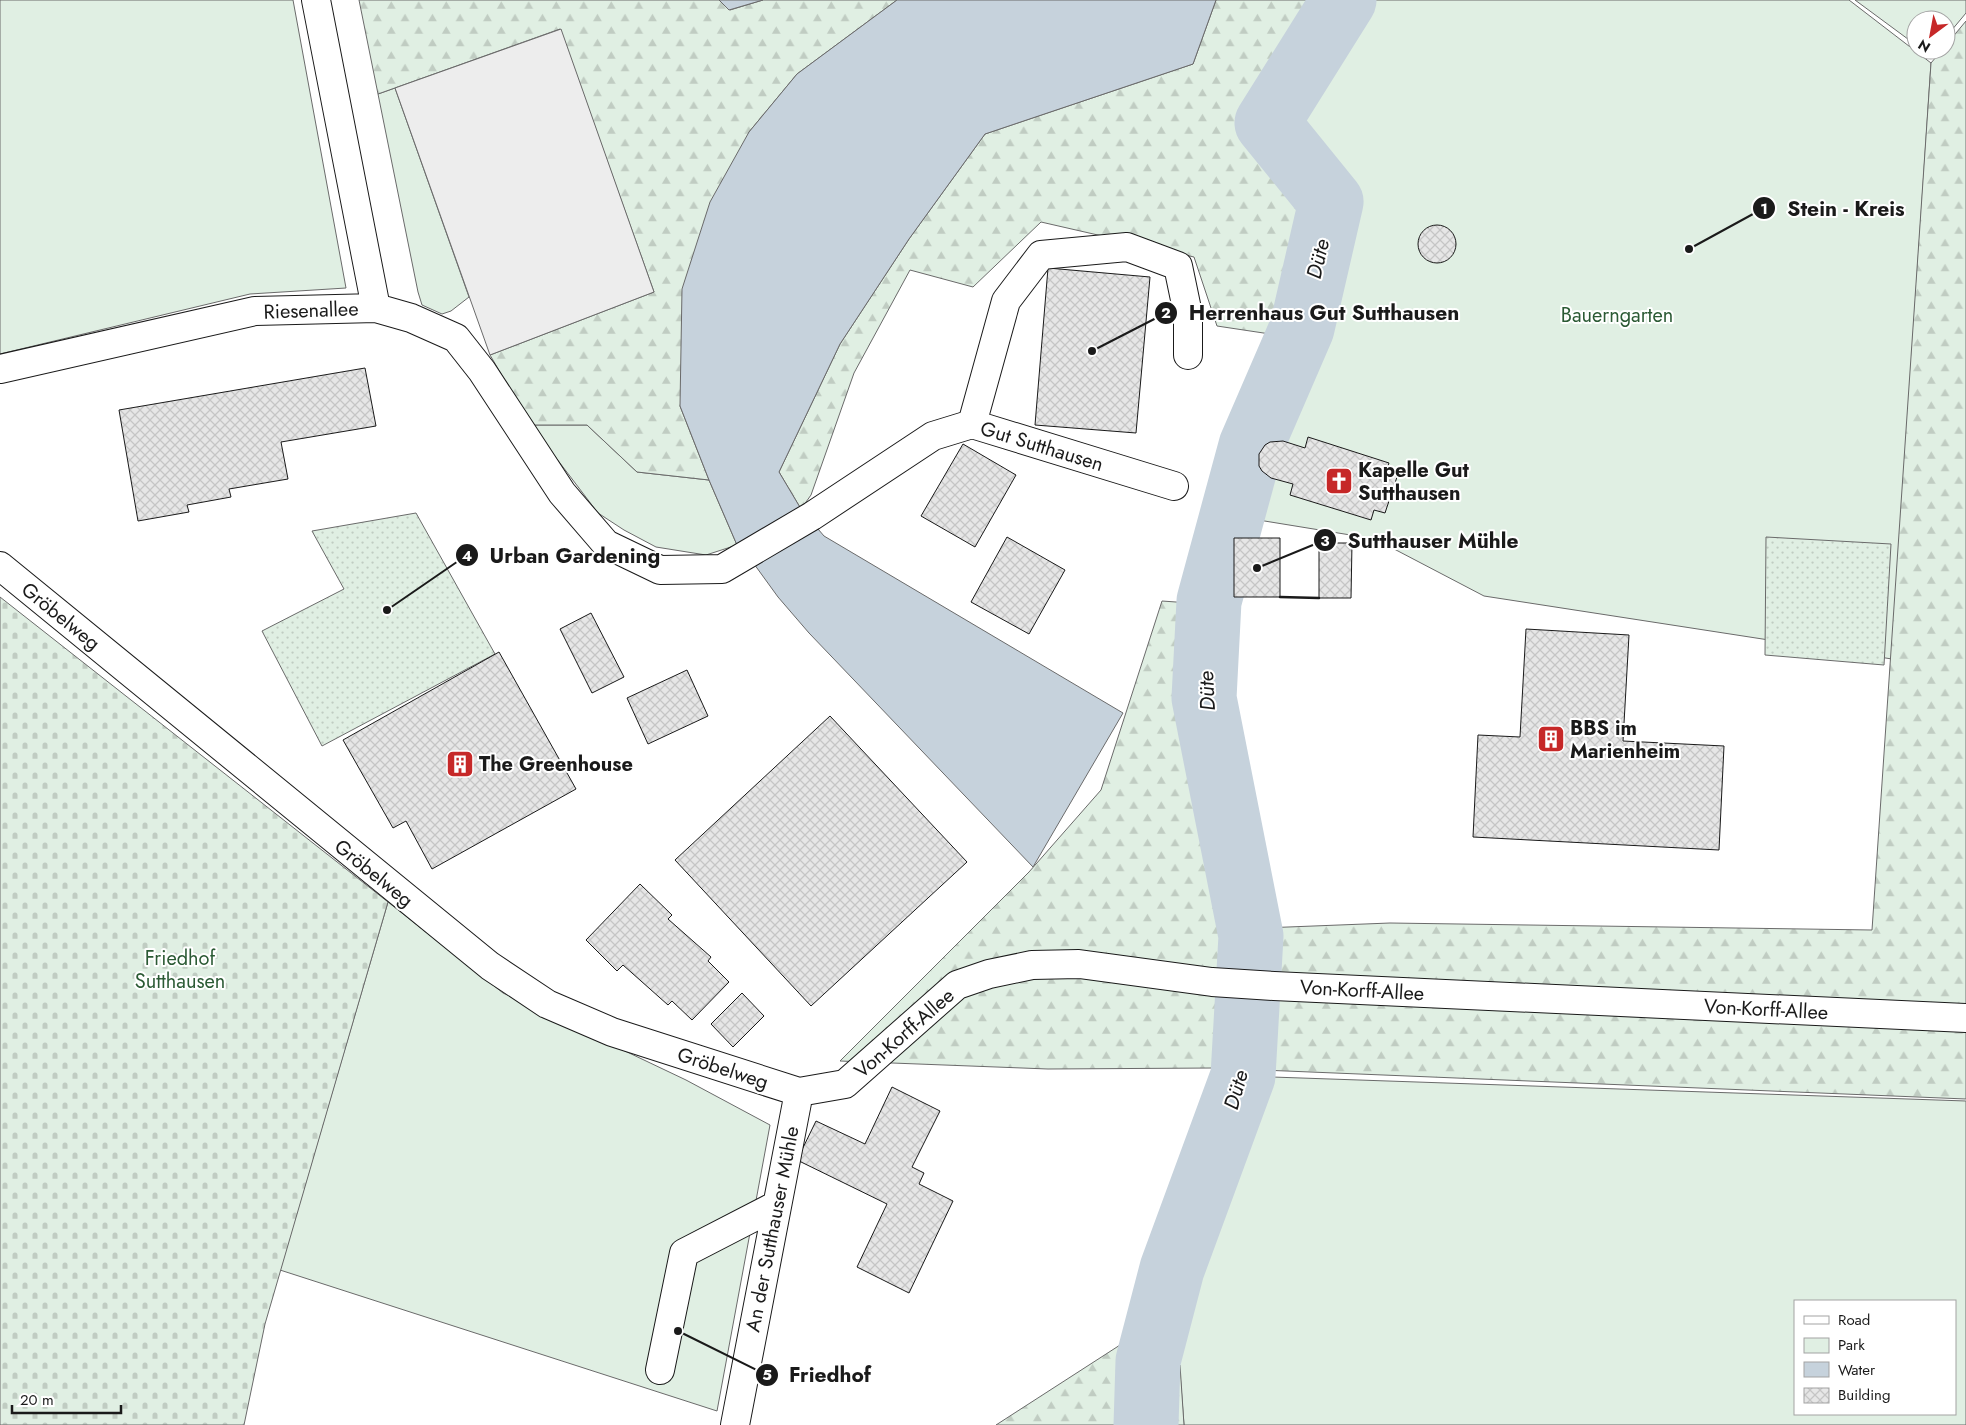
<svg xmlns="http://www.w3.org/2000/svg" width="1966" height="1425" viewBox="0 0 1966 1425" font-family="Jost,sans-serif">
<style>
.green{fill:#e0efe3;stroke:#6a6a6a;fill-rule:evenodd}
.forest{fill:url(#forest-firs);stroke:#6a6a6a}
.cemetery{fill:url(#cemetery-stones);stroke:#6a6a6a}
.garden{fill:url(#garden-dots);stroke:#6a6a6a}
.parking{fill:#ededed;stroke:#6a6a6a}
.water{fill:#c6d2dc;stroke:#6a6a6a}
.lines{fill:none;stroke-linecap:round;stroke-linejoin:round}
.river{stroke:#c6d2dc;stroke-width:65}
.building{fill:url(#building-cross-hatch);stroke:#1a1a1a}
.minor-casing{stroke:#1a1a1a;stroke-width:30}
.minor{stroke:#fff;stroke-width:28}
.wall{stroke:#1a1a1a;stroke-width:2.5}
.labels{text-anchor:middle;stroke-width:4;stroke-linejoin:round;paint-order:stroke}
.street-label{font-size:20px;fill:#1a1a1a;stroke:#fff}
.park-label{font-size:20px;fill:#2b5a34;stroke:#fff}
.poi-label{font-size:20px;font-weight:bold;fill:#1a1a1a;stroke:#fff;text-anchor:start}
.water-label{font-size:21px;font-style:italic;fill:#1a1a1a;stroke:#fff}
.leader{fill:none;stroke:#1a1a1a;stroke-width:2}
.callout-dot{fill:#1a1a1a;stroke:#fff;stroke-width:2}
.mark-label{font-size:15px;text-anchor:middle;font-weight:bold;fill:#fff}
.callout-label{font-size:21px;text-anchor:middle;font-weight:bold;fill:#1a1a1a;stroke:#fff;stroke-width:4;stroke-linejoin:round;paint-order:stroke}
</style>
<defs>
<pattern id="forest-firs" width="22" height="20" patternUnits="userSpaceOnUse" patternTransform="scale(1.25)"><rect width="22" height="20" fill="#e0efe3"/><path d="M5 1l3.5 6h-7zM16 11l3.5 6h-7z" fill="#c0ccc2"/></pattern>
<pattern id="cemetery-stones" width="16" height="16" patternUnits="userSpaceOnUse" patternTransform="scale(1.25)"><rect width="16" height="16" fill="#e0efe3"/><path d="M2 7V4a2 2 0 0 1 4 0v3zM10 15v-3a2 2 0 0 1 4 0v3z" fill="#c0ccc2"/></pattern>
<pattern id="garden-dots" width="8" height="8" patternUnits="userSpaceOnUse" patternTransform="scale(1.25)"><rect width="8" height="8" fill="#e0efe3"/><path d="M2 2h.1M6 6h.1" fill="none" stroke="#c0ccc2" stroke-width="1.8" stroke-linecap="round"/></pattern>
<pattern id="building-cross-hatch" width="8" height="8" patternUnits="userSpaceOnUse" patternTransform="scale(1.25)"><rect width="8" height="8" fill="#e6e6e6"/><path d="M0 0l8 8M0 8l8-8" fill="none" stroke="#c5c5c5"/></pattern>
</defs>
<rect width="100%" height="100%" fill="#fff"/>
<path class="green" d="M 0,0 L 293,0 L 346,288 L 250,294 L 0,354 Z
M 1356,0 L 1849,0 L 1931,63 L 1892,659 L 1484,596 L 1375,539 L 1240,517 L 1257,448 L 1308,330 L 1339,199 L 1278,122 Z
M 1855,0 L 1966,0 L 1966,13 L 1946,37 L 1946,20 L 1916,20 L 1916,45 Z
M 395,88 L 469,297 L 451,311 L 442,314 L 422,305 L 418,292 L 378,94 Z
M 531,425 L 587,425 L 637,472 L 709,480 L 737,545 L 706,555 L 656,547 L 624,530 L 598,513 Z
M 388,902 L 503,993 L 686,1080 L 770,1125 L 717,1411 L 280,1270 Z
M 1243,1076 L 1966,1101 L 1966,1425 L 1184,1425 L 1172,1269 ZM 1795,1301 L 1955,1301 L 1955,1414 L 1795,1414 Z"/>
<path class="forest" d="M 359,0 L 719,0 L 730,10 L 763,0 L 897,0 L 797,74 L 749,132 L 680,406 L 709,480 L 637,472 L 587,425 L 531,425 L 490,355 L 654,292 L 560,29 L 378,94 Z
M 1216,0 L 1337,0 L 1259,123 L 1323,211 L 1290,337 L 1217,326 L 1194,257 L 1041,222 L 973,287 L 910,270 L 854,373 L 811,495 L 801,509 L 779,472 L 840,344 L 909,239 L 985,134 L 1193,64 Z
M 1966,21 L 1966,1099 L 1213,1068 L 1048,1069 L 840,1061 L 1029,872 L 1101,790 L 1162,601 L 1218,605 L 1263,928 L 1390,923 L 1872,930 L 1931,63 L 1942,50 L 1946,50 L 1946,45 Z
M 1134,1336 L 1180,1365 L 1184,1425 L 996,1425 Z"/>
<path class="cemetery" d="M 0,597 L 388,902 L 265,1324 L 244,1425 L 0,1425 Z"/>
<path class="garden" d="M 416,513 L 495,654 L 322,746 L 262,631 L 344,589 L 312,531 Z
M 1766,537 L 1891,544 L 1884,665 L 1765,655 Z"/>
<path class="parking" d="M 561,29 L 654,292 L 490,355 L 395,88 Z"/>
<path class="water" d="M 719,0 L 763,0 L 729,10 Z
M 897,0 L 1216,0 L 1193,64 L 985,134 L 909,239 L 840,344 L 779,472 L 801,509 L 824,536 L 1123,713 L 1033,867 L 809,633 L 778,597 L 741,546 L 737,545 L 709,480 L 680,406 L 682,289 L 710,202 L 749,132 L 797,74 Z"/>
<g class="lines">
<path class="river" d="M 1146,1425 L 1148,1361 L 1172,1269 L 1243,1076 L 1251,936 L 1204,698 L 1209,601 L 1251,446 L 1302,328 L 1331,202 L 1267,123 L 1344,0"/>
</g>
<path class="building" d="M1418 244a19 19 0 1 1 38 0a19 19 0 1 1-38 0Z
M 1048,268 L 1150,277 L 1136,433 L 1035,425 Z
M 365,368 L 376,426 L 281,442 L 288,479 L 229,489 L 231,497 L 187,505 L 189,512 L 138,521 L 119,410 Z
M 1308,437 L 1389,463 L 1385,473 L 1397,477 L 1385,513 L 1374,510 L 1371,520 L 1290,495 L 1293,484 L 1271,478 L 1262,471 L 1259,466 L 1259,454 L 1265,445 L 1270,442 L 1283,441 L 1305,448 Z
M 963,444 L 1016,475 L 975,547 L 921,516 Z
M 1007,537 L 1065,570 L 1029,634 L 971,602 Z
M 1234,538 L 1280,538 L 1280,597 L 1234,597 Z
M 1319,543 L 1352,543 L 1351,598 L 1319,598 Z
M 591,613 L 624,677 L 592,693 L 560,629 Z
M 1526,629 L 1629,635 L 1623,741 L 1724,746 L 1719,850 L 1473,837 L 1478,735 L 1520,737 Z
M 499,652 L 576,789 L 432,869 L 406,821 L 393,828 L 343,740 Z
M 687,670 L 708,716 L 648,744 L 627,698 Z
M 830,716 L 967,862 L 811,1006 L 675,860 Z
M 640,884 L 672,915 L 668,919 L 711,957 L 708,961 L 729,982 L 692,1020 L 672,1001 L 668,1005 L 623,965 L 617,971 L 586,940 Z
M 742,993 L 764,1016 L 733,1047 L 711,1024 Z
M 892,1087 L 940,1111 L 912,1167 L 924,1173 L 919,1184 L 953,1201 L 909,1293 L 857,1267 L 887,1204 L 797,1160 L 816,1121 L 865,1144 Z"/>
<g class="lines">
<g class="minor-casing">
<path id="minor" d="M 316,0 L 376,308
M 0,369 L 255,311 L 376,308 L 411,318 L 456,338 L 482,371 L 562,493 L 606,544 L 660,570 L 722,569 L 812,516 L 933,436 L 972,424 L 1174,486
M 972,424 L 1006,301 L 1041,255 L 1127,247 L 1178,266 L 1188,314 L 1188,355
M 0,566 L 490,966 L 547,1004 L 612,1032 L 799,1092 L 845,1084 L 957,985 L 989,974 L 1032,965 L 1079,964 L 1212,982 L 1274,986 L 1966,1018
M 660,1370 L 684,1253 L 777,1205
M 735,1425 L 799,1092"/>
</g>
<use href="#minor" class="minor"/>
<path class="wall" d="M 1280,597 L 1319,598"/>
</g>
<defs>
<g id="church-square" transform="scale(1.4375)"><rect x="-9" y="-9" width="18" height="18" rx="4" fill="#c62828" stroke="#fff"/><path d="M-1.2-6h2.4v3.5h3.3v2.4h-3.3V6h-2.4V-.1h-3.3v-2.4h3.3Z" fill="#fff"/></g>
<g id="building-square" transform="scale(1.4375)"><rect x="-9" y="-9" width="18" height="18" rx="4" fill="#c62828" stroke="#fff"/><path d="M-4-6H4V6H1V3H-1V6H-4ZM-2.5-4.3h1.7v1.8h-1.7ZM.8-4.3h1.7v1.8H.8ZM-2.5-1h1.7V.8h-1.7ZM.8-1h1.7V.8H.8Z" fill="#fff"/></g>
</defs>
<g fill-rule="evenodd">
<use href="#church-square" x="1339" y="481"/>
<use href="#building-square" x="1551" y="739"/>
<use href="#building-square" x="460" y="764"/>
</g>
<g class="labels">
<g class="street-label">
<text transform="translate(311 310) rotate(-2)" y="7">Riesenallee</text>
<text transform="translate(1042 446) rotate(17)" y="7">Gut Sutthausen</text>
<text transform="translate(61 616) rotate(39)" y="7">Gröbelweg</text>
<text transform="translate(374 873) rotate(39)" y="7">Gröbelweg</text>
<text transform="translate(1362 990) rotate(3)" y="7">Von-Korff-Allee</text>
<text transform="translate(1766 1009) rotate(3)" y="7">Von-Korff-Allee</text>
<text transform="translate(904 1033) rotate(-41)" y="7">Von-Korff-Allee</text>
<text transform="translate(723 1068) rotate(18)" y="7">Gröbelweg</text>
<text transform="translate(772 1229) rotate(-79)" y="7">An der Sutthauser Mühle</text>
</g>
<g class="park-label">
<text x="1617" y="322">Bauerngarten</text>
<text x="180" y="965">Friedhof<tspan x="180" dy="23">Sutthausen</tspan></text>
</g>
<g class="poi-label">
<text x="1358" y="477">Kapelle Gut<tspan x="1358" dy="23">Sutthausen</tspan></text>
<text x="1570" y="735">BBS im<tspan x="1570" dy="23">Marienheim</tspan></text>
<text x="479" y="771">The Greenhouse</text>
</g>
<g class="water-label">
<text transform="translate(1318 259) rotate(-77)" y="7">Düte</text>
<text transform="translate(1207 691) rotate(-93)" y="7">Düte</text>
<text transform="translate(1236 1090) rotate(-74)" y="7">Düte</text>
</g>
</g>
<path class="leader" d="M1689 249L1764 208M1092 351L1166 313M1257 568L1325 540M387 610L467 555M678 1331L767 1375"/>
<g class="callout-dot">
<circle cx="1689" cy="249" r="5"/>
<circle cx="1092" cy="351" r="5"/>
<circle cx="1257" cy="568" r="5"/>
<circle cx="387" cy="610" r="5"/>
<circle cx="678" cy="1331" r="5"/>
<circle cx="1764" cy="208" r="12"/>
<circle cx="1166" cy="313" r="12"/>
<circle cx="1325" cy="540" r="12"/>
<circle cx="467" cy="555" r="12"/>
<circle cx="767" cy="1375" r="12"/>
</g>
<g class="mark-label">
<text x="1764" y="214">1</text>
<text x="1166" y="318">2</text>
<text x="1325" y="546">3</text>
<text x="467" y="561">4</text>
<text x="767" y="1380">5</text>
</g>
<g class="callout-label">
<text x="1846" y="216">Stein - Kreis</text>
<text x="1324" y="320">Herrenhaus Gut Sutthausen</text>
<text x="1433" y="548">Sutthauser Mühle</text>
<text x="575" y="563">Urban Gardening</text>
<text x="830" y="1382">Friedhof</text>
</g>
<rect x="1794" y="1300" width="162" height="115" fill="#ffffff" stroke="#a3a3a3"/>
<rect x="1804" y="1316" width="25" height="8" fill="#ffffff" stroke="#a3a3a3"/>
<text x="1838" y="1325" font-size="15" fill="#1a1a1a">Road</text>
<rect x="1804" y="1338" width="25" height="15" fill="#e0efe3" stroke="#a3a3a3"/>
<text x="1838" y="1350" font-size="15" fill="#1a1a1a">Park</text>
<rect x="1804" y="1362" width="25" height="15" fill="#c6d2dc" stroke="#a3a3a3"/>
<text x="1838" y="1375" font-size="15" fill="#1a1a1a">Water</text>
<rect x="1804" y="1388" width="25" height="15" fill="url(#building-cross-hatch)" stroke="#a3a3a3"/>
<text x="1838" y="1400" font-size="15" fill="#1a1a1a">Building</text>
<g transform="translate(1931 35) rotate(212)"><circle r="24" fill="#ffffff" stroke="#a3a3a3"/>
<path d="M0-4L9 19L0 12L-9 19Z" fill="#c62828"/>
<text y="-8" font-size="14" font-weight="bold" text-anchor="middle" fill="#1a1a1a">N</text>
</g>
<path d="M12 1405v8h109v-8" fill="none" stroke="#1a1a1a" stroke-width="2.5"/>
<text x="20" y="1405" font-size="15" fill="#1a1a1a" stroke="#ffffff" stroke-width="4" paint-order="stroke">20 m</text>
</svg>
